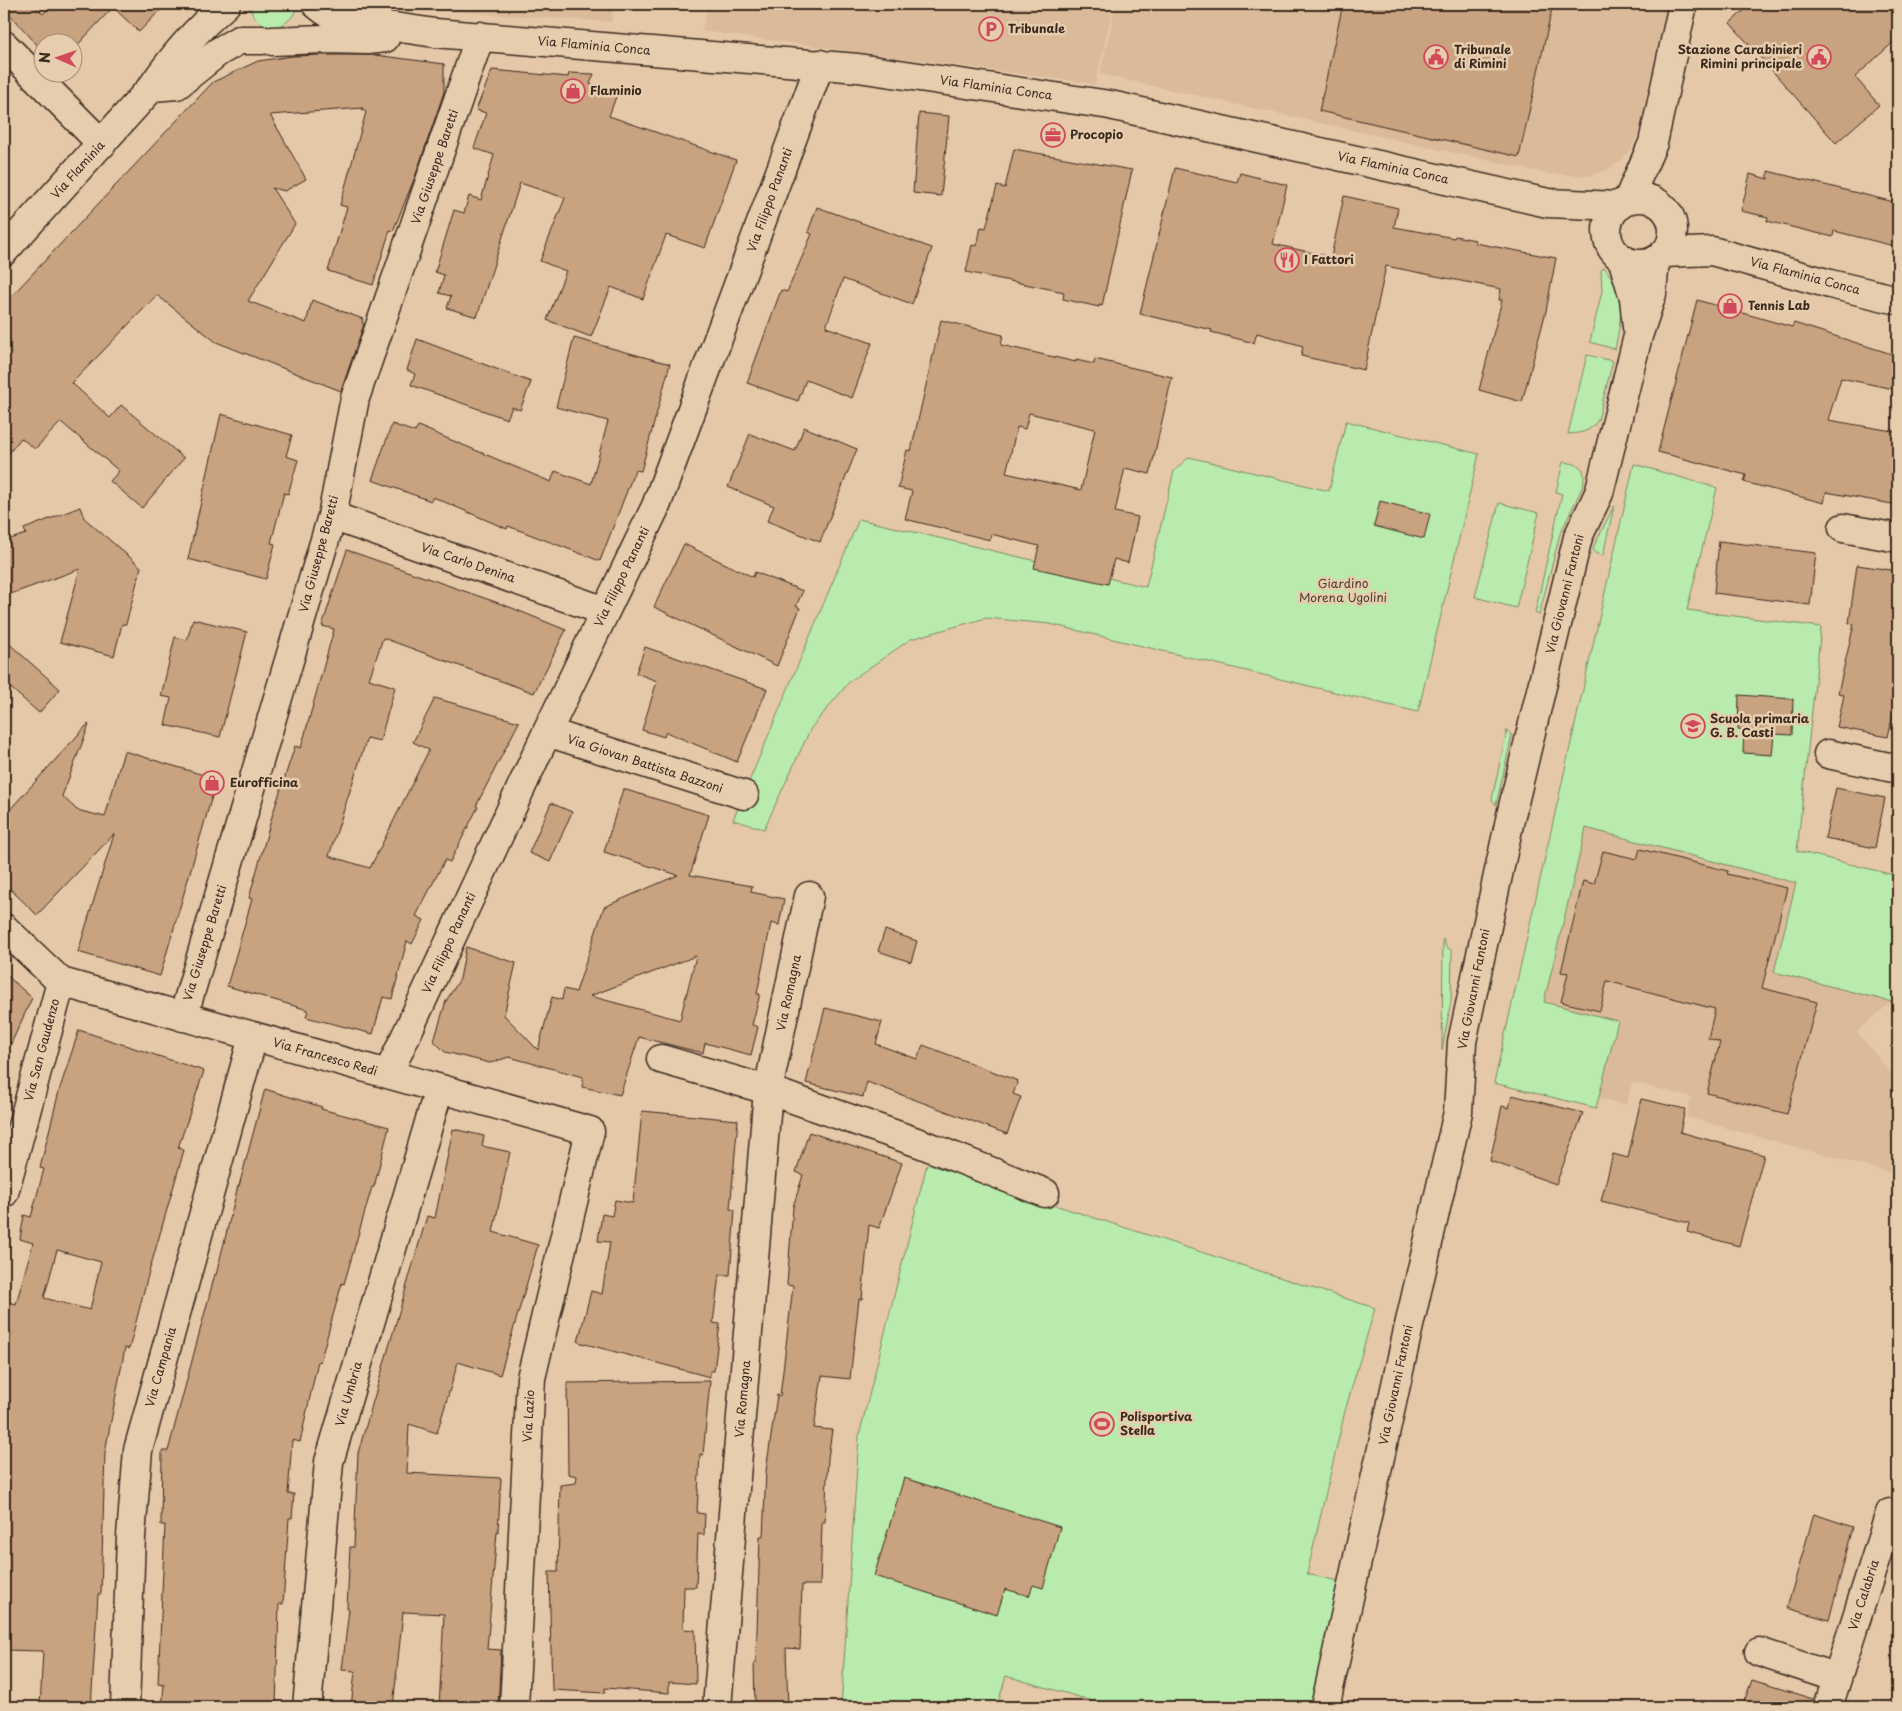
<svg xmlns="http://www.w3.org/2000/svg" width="1902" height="1711" viewBox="0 0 1902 1711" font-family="'Playpen Sans',sans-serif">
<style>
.built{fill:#daba99}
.green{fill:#b8ebac;stroke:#7a8a65}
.building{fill:#c9a280;stroke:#3b2a1e;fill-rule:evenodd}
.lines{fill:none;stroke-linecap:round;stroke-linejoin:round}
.minor-casing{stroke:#3b2a1e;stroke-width:31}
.minor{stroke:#e6cdae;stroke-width:28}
.labels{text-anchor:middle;stroke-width:5;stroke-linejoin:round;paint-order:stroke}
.poi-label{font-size:12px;font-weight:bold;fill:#3b2a1e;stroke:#e6cdae;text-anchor:start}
.street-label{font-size:12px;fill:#3b2a1e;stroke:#e6cdae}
.park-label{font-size:12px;fill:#483d2c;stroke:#e6cdae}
</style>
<rect width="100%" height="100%" fill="#e5c8a8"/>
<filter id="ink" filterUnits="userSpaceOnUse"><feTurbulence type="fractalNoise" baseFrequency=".02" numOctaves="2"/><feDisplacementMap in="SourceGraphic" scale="10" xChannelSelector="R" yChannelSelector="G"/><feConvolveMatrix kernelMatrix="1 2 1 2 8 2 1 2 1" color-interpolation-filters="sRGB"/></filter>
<g filter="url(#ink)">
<path class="built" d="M 355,4 L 613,4 L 612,22 L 370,6 Z
M 708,4 L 1114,4 L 1095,84 L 702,31 Z
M 1116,4 L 1668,4 L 1639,133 L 1631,149 L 1620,161 L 1607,170 L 1588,176 L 1549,174 L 1100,74 Z
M 1634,464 L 1717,488 L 1687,610 L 1821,627 L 1797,851 L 1898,876 L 1898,996 L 1857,1032 L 1898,1082 L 1898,1175 L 1686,1117 L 1691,1097 L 1632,1082 L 1626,1105 L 1598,1098 L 1596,1108 L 1494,1083 Z"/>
<path class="green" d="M 249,4 L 298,4 C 290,34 255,35 249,4 Z
M 1604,267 C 1626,295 1622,316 1615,349 L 1590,342 L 1602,291 L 1601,271 Z
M 1587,355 L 1613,361 L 1598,420 C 1590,432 1582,433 1568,434 Z
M 1346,421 L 1479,454 L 1418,712 L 1050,624 L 986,618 L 911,639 L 850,681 L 811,728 L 764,829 L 733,820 L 859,519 L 1146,587 L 1174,471 L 1189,457 L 1329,491 Z
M 1563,462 C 1580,464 1587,467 1583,486 L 1560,534 L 1539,615 L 1535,613 L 1562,494 L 1556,492 Z
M 1634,464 L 1717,488 L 1687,610 L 1821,627 L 1797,851 L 1898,876 L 1898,996 L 1892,1002 L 1774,972 L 1796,883 L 1586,828 L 1544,1002 L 1618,1021 L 1596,1108 L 1494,1083 Z
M 1499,503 L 1539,513 L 1516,608 L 1475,597 Z
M 1614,506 L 1603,555 L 1595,553 L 1593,548 Z
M 1507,730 L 1512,736 L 1496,805 L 1492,799 Z
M 1443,939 L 1446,947 L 1452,951 L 1451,1001 L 1442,1050 Z
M 927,1164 L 1375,1308 L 1345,1411 L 1307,1574 L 1338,1581 L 1310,1707 L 1114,1707 L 1006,1676 L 997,1707 L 841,1707 L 859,1436 Z"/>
<path class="building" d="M 4,4 L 33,4 L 43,14 L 53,4 L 166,4 L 139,32 L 113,7 L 72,51 L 72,42 L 42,42 L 42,50 L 4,8 Z
M 1343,4 L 1553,4 L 1519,157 L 1319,111 Z
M 1751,4 L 1898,4 L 1898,38 L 1855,77 L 1879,105 L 1836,143 L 1730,23 Z
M 324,55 L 375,55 L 444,64 L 444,92 L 415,177 L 393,231 L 390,230 L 373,285 L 328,271 L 347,207 L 340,205 L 366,112 L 362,110 L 363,108 L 270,115 L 306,179 L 285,191 L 272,188 L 295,224 L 248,301 L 306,323 L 312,300 L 363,319 L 362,323 L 364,324 L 341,391 L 216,342 L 157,295 L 72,383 L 110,418 L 121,405 L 184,458 L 142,508 L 110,481 L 119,471 L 61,422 L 35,449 L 21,438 L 4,459 L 4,304 L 213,82 L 258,61 L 293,56 Z
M 492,70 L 568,77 L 569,73 L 594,74 L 590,84 L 617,94 L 609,116 L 736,160 L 705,248 L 666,235 L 643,299 L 611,287 L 591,337 L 547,320 L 566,271 L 540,261 L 565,198 L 520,183 L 477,317 L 447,308 L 451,296 L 439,293 L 444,275 L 435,272 L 454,210 L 464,213 L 469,196 L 481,200 L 494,155 L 474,148 L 486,113 L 476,110 Z
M 919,113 L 949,116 L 941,196 L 913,193 Z
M 1014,149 L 1132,170 L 1102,306 L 1099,305 L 1099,307 L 1063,299 L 1064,292 L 966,272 L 972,245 L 977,246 L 981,227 L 986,228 L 997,186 L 1005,188 Z
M 1175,168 L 1237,182 L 1240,173 L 1287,185 L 1273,244 L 1331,257 L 1344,196 L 1398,208 L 1394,227 L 1454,238 L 1455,236 L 1475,240 L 1475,243 L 1556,258 L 1546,311 L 1522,402 L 1479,390 L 1502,300 L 1499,300 L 1501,289 L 1386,266 L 1364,370 L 1301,356 L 1303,346 L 1257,333 L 1254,343 L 1211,332 L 1212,330 L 1140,314 Z
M 1768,171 L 1898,203 L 1898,247 L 1834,231 L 1833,237 L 1767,221 L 1768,217 L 1741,211 L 1750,174 L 1768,179 Z
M 817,207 L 932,248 L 912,304 L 843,279 L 826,327 L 872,343 L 852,398 L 806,380 L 798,401 L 747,383 L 781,290 L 787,292 L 812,234 L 808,232 Z
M 1697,300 L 1792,327 L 1794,323 L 1898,356 L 1898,390 L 1841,378 L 1828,420 L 1898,432 L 1898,505 L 1826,492 L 1824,503 L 1744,482 L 1746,475 L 1658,452 Z
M 941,320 L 1003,335 L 1001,345 L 1076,362 L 1076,360 L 1094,364 L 1095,359 L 1172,377 L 1150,474 L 1125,468 L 1115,512 L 1138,517 L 1128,563 L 1114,559 L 1108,584 L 1034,568 L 1039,546 L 991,534 L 990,540 L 905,519 L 912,491 L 898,488 L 907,450 L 911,451 ZM 1029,413 L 1095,429 L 1081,490 L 1006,473 L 1017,427 L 1025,429 Z
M 574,338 L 670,364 L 641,471 L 635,470 L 600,561 L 508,526 L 507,529 L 433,497 L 431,501 L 372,480 L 392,424 L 415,432 L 418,426 L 551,482 L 555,471 L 591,484 L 608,421 L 556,407 Z
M 417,339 L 531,382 L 520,410 L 512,407 L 507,419 L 411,385 L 415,374 L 407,370 Z
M 221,414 L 292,435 L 286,456 L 298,460 L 288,494 L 284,493 L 271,543 L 275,544 L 266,579 L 188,559 Z
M 804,427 L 857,449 L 820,542 L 767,521 L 774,506 L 728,487 L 750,434 L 795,451 Z
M 1380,501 L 1430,514 L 1424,539 L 1374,526 Z
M 80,507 L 84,518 L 141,567 L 126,624 L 122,624 L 114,656 L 60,642 L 80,569 L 8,595 L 4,583 L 4,541 L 26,534 L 24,529 Z
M 1719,541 L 1816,553 L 1810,605 L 1714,593 Z
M 684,544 L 753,577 L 755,572 L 803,591 L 796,606 L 800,608 L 777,666 L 654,607 Z
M 347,550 L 507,606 L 566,630 L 534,693 L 383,638 L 369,679 L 395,687 L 380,741 L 367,738 L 329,856 L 370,868 L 429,750 L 413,742 L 435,698 L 519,722 L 476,806 L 478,807 L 450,862 L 445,860 L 416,916 L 424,920 L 412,944 L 407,941 L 392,999 L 383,997 L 373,1034 L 306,1017 L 308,1010 L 227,986 L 252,899 L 249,898 L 273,813 L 295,746 L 301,748 L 334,629 L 322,626 Z
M 1857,565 L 1898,571 L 1898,691 L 1888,737 L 1837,727 L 1844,695 L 1838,693 L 1854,624 L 1849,623 Z
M 193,619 L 247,632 L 220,737 L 165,725 L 171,698 L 161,696 L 175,637 L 187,640 Z
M 4,639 L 60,689 L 39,713 L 4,682 Z
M 645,647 L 767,689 L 737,762 L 666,732 L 664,737 L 642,730 L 657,681 L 636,673 Z
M 1739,695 L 1793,699 L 1792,735 L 1774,734 L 1772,755 L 1743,753 L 1744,731 L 1738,730 Z
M 88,724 L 89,725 L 62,796 L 77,810 L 105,817 L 124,751 L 217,779 L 160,976 L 78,952 L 114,834 L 37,915 L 4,883 L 4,816 Z
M 1836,788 L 1885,798 L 1875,848 L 1825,838 Z
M 623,789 L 709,815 L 690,875 L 752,886 L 751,892 L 784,899 L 779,925 L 771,923 L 757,994 L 760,994 L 752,1025 L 758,1027 L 751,1055 L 705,1043 L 703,1053 L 639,1037 L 620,1095 L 582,1087 L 583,1077 L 509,1057 L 490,1063 L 445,1052 L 434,1041 L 446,1001 L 460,979 L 466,947 L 516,963 L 504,1015 L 538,1050 L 552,997 L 562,1000 L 564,989 L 576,992 L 604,907 L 678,875 L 604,852 ZM 696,956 L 680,1020 L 590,996 Z
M 551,803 L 572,812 L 550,862 L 529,853 Z
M 1640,849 L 1728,871 L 1727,874 L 1787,888 L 1762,988 L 1817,1002 L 1787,1114 L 1707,1093 L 1720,1042 L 1708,1038 L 1715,1009 L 1607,981 L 1600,1011 L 1561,1002 L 1568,973 L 1561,972 L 1583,881 L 1594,884 L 1603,851 L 1637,859 Z
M 885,930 L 917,941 L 911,962 L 878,951 Z
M 4,973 L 32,998 L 4,1059 Z
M 825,1008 L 882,1022 L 876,1044 L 917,1059 L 923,1045 L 1018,1081 L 1013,1094 L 1021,1097 L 1007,1134 L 867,1082 L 863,1097 L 806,1083 Z
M 79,1030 L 204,1071 L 178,1148 L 184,1150 L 147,1279 L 129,1349 L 125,1348 L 105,1452 L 101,1594 L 98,1594 L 91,1707 L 40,1707 L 43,1651 L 4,1650 L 4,1358 L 11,1332 L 4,1330 L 4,1301 L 16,1304 L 33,1243 L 20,1239 L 24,1215 L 31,1217 L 44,1169 L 40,1168 L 59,1091 ZM 57,1250 L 101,1262 L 90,1310 L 44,1298 Z
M 265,1089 L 322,1107 L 321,1109 L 389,1127 L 374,1187 L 372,1187 L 344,1284 L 342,1283 L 320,1362 L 318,1361 L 300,1442 L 292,1440 L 288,1494 L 294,1494 L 292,1518 L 289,1518 L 283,1604 L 279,1604 L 276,1707 L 162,1707 L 164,1685 L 158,1684 L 165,1525 L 161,1525 L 162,1451 L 168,1451 L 215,1274 L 216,1275 L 238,1186 L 239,1186 Z
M 1512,1095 L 1583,1113 L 1556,1184 L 1490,1161 L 1502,1106 L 1509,1108 Z
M 1641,1099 L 1685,1109 L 1680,1132 L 1764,1155 L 1739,1246 L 1687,1232 L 1689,1223 L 1601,1201 L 1613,1154 L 1628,1158 Z
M 642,1111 L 738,1120 L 730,1209 L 735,1210 L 730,1275 L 719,1275 L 713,1323 L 720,1324 L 714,1371 L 710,1371 L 710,1377 L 578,1342 L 591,1291 L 602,1294 L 610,1242 L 598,1241 L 602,1214 L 612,1216 L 615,1200 L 633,1203 Z
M 453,1129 L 484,1136 L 482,1146 L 510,1152 L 493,1232 L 538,1245 L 500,1375 L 458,1362 L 437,1433 L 409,1424 L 407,1473 L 501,1478 L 498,1532 L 497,1532 L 487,1649 L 501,1650 L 498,1707 L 439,1707 L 444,1614 L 403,1612 L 393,1707 L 351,1707 L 355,1671 L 342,1670 L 349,1609 L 347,1609 L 350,1547 L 354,1547 L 358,1453 L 427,1216 L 435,1218 Z
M 809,1132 L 902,1163 L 879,1228 L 869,1225 L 862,1299 L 859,1299 L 850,1379 L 822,1376 L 814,1428 L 832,1430 L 828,1458 L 825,1522 L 822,1522 L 820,1585 L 802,1585 L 800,1649 L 786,1648 L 788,1707 L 755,1707 L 754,1663 L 756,1663 L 760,1536 L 763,1536 L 766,1471 L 777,1395 L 780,1396 L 793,1286 L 787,1285 L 793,1207 L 803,1175 L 796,1172 Z
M 710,1381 L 703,1455 L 700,1454 L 697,1513 L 705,1514 L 704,1535 L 698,1534 L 696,1587 L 684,1587 L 683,1629 L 695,1630 L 696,1684 L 669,1682 L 669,1693 L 605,1688 L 605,1693 L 552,1690 L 549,1572 L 558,1572 L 560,1485 L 576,1483 L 577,1476 L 568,1474 L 567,1383 Z
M 904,1478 L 1060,1527 L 1043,1588 L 1033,1585 L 1029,1596 L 1005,1589 L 997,1615 L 874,1576 Z
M 1814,1514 L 1853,1527 L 1829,1620 L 1787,1608 Z
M 1752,1680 L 1814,1699 L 1813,1707 L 1742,1707 Z"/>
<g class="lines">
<g class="minor-casing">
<path id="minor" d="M 316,4 L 325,11 L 347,20 L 435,33 L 858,68 L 1110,105 L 1548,203 L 1618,206
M 272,41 L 324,39 L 367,40 L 385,38
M 4,45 L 102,144
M 152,87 L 177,85 L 218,52 L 239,40 L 262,40
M1607 231a33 33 0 1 1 66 0a33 33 0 1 1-66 0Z
M 1628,200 L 1653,143 L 1683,4
M 4,251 L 152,87 C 173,56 198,28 226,4
M 1664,253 L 1712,251 L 1830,284 L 1898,300
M 1622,258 L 1634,298 L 1637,327
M 332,516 L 605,611
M 1843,528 L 1898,538
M 547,732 L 744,795
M 1828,754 L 1898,769
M 4,928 L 61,982 L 4,1193
M 61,982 L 590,1131 L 531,1378 L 514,1707
M 183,1017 L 332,516 L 355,398 L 480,36
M 661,1059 L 768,1090 L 922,1144 L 1045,1193
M 388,1074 L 547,732 L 656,506 L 820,64
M 1759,1652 L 1837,1678
M 125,1707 L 131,1536 L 138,1450 L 253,1037
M 307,1707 L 329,1462 L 439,1089
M 717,1707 L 768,1090 L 809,896
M 1325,1707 L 1408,1330 L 1458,1112 L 1462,1042 L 1511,815 L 1578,537 L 1599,493 L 1638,336 L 1652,294 L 1655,260
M 1828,1707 L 1890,1513"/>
</g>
<use href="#minor" class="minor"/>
</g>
</g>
<defs>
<g id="parking-ring" transform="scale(1.25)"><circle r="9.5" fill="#e6cdae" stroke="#d1495b" stroke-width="1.5"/><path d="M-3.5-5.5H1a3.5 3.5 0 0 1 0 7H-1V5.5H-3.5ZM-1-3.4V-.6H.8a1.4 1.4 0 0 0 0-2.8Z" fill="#d1495b"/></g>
<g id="civic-ring" transform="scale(1.25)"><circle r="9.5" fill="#e6cdae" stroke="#d1495b" stroke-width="1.5"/><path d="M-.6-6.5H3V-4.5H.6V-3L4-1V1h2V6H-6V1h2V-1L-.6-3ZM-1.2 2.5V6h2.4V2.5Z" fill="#d1495b"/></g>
<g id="shop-ring" transform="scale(1.25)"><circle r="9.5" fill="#e6cdae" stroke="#d1495b" stroke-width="1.5"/><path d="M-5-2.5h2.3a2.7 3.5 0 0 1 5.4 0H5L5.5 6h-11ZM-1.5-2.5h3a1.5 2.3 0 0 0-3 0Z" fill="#d1495b"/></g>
<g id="office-ring" transform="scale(1.25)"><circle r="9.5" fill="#e6cdae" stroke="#d1495b" stroke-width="1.5"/><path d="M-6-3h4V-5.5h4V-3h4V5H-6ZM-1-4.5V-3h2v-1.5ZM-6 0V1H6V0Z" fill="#d1495b"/></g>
<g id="restaurant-ring" transform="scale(1.25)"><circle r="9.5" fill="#e6cdae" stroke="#d1495b" stroke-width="1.5"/><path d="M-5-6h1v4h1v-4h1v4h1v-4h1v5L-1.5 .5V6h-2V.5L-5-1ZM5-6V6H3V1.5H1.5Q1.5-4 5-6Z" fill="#d1495b"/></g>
<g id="school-ring" transform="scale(1.25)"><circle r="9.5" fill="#e6cdae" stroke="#d1495b" stroke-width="1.5"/><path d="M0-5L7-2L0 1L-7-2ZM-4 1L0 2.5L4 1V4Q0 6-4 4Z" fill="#d1495b"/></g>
<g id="stadium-ring" transform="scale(1.25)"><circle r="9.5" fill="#e6cdae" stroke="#d1495b" stroke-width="1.5"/><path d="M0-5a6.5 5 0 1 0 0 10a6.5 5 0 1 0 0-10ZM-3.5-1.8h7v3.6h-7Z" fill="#d1495b"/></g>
</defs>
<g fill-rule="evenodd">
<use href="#parking-ring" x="991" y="29"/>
<use href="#civic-ring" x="1436" y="57"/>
<use href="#civic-ring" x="1819" y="57"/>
<use href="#shop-ring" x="573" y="91"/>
<use href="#office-ring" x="1053" y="135"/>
<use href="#restaurant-ring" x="1287" y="260"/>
<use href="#shop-ring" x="1730" y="306"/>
<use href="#school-ring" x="1693" y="726"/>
<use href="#shop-ring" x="212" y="783"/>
<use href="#stadium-ring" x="1102" y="1424"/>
</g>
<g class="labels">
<g class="poi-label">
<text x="1008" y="33">Tribunale</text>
<text x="1454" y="54">Tribunale<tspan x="1454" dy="14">di Rimini</tspan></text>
<text x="1802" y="54" text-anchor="end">Stazione Carabinieri<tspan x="1802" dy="14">Rimini principale</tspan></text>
<text x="590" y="95">Flaminio</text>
<text x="1070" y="139">Procopio</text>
<text x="1304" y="264">I Fattori</text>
<text x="1748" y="310">Tennis Lab</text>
<text x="1710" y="723">Scuola primaria<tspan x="1710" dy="14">G. B. Casti</tspan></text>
<text x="230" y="787">Eurofficina</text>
<text x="1120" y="1421">Polisportiva<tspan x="1120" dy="14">Stella</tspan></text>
</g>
<g class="street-label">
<text transform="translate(594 46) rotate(5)" y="4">Via Flaminia Conca</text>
<text transform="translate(996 88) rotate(8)" y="4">Via Flaminia Conca</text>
<text transform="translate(435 167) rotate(-71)" y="4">Via Giuseppe Baretti</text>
<text transform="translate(1393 168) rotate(12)" y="4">Via Flaminia Conca</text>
<text transform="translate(78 170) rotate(-48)" y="4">Via Flaminia</text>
<text transform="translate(770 200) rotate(-70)" y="4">Via Filippo Pananti</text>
<text transform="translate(1805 276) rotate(15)" y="4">Via Flaminia Conca</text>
<text transform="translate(319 554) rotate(-75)" y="4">Via Giuseppe Baretti</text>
<text transform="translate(468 563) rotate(19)" y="4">Via Carlo Denina</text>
<text transform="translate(622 577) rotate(-64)" y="4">Via Filippo Pananti</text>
<text transform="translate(1565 594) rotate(-76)" y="4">Via Giovanni Fantoni</text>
<text transform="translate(645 764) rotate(18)" y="4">Via Giovan Battista Bazzoni</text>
<text transform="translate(205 943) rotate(-73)" y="4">Via Giuseppe Baretti</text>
<text transform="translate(449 943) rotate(-65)" y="4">Via Filippo Pananti</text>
<text transform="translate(1474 989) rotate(-79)" y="4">Via Giovanni Fantoni</text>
<text transform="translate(789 993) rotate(-78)" y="4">Via Romagna</text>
<text transform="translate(42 1050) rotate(-75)" y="4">Via San Gaudenzo</text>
<text transform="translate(325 1057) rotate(16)" y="4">Via Francesco Redi</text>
<text transform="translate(161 1367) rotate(-74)" y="4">Via Campania</text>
<text transform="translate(1396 1385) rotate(-78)" y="4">Via Giovanni Fantoni</text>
<text transform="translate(349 1394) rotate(-74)" y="4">Via Umbria</text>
<text transform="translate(743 1399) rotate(-85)" y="4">Via Romagna</text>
<text transform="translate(529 1416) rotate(-87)" y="4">Via Lazio</text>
<text transform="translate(1864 1595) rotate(-72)" y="4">Via Calabria</text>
</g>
<g class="park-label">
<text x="1343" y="588">Giardino<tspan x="1343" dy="14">Morena Ugolini</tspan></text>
</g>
</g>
<rect width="1902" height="1711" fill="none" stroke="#e6cdae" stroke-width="20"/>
<rect x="10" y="10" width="1882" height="1691" fill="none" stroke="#3b2a1e" stroke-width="2" filter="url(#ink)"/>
<g transform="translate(58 58) rotate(272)"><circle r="24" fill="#e6cdae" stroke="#a28c74"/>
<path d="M0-4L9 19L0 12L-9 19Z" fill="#d1495b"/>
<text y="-8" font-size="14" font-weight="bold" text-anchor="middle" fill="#3b2a1e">N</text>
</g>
</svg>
